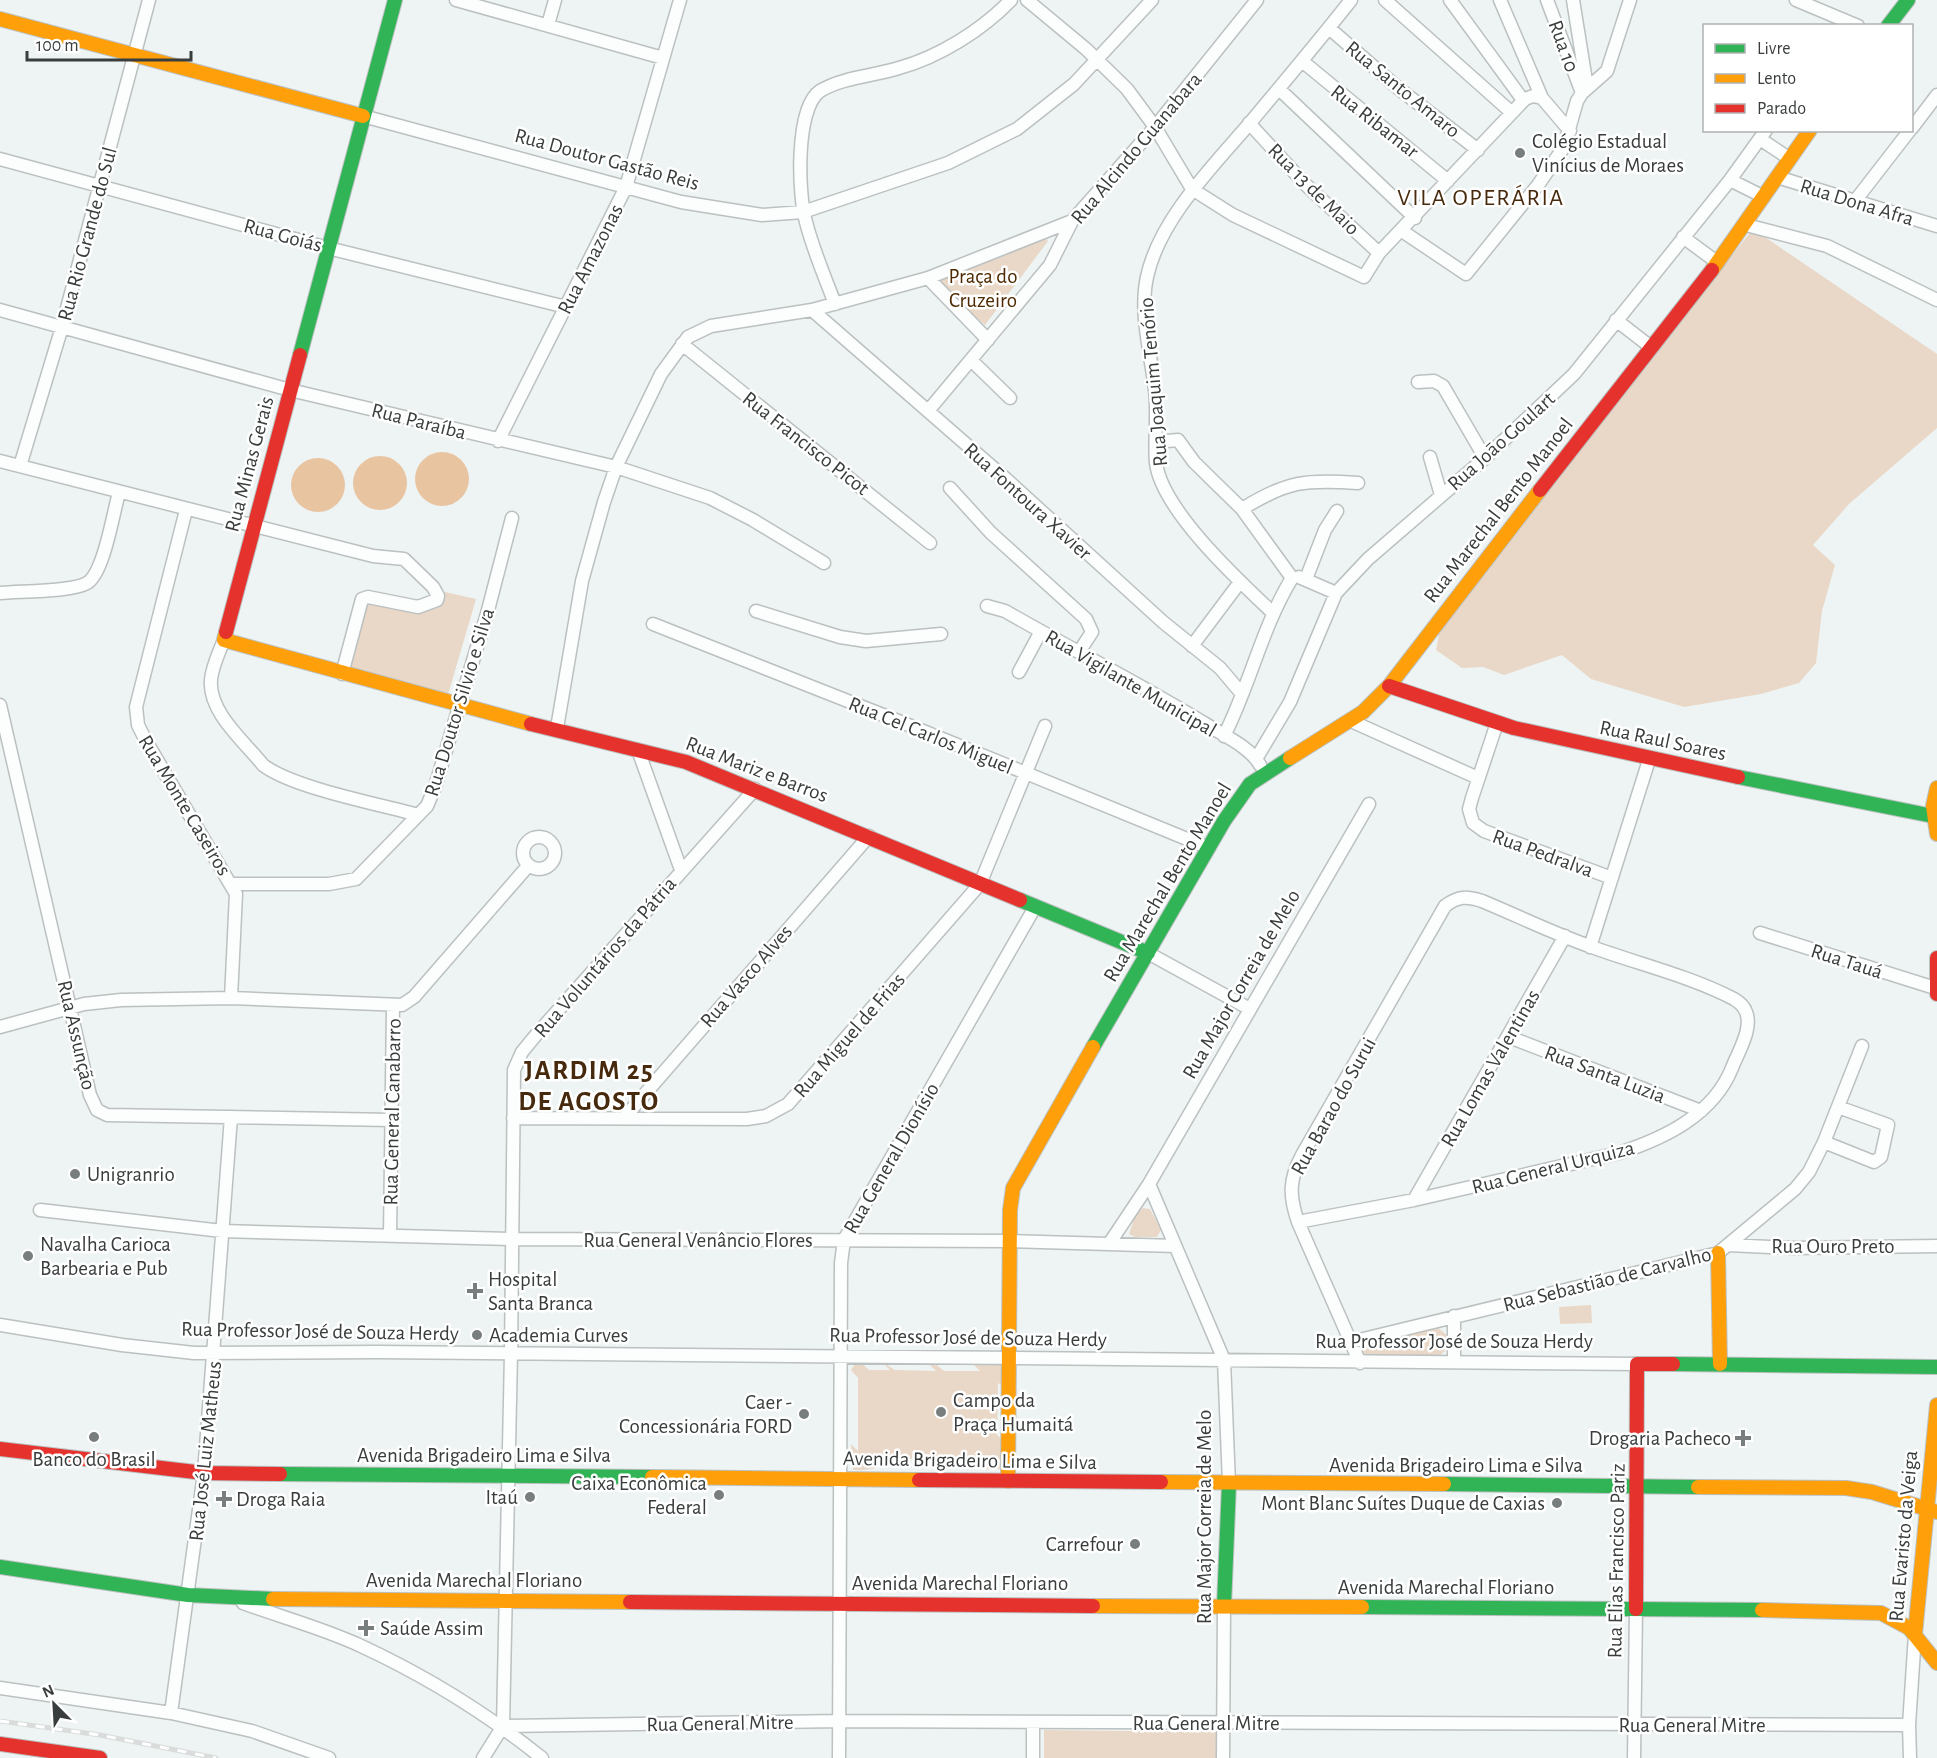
<svg xmlns="http://www.w3.org/2000/svg" width="1937" height="1758" viewBox="0 0 1937 1758" font-family="'Alegreya Sans',sans-serif">
<style>
.green{fill:#e9d8c7}
.water{fill:#e8c4a1}
.lines{fill:none;stroke-linecap:round;stroke-linejoin:round}
.street-casing{stroke:#bbc0c0;stroke-width:15}
.fast-casing{stroke:#bbc0c0;stroke-width:16}
.slow-casing{stroke:#bbc0c0;stroke-width:16}
.jam-casing{stroke:#bbc0c0;stroke-width:16}
.street{stroke:#fcfdfd;stroke-width:12}
.fast{stroke:#30b455;stroke-width:14}
.slow{stroke:#ff9f0a;stroke-width:14}
.jam{stroke:#e5322d;stroke-width:14}
.rail-casing{stroke:#dadcdc;stroke-width:5}
.rail{stroke:#fff;stroke-width:3;stroke-dasharray:9;stroke-linecap:butt}
.poi-dot{fill:#787d7d;stroke:#fff;stroke-width:2}
.labels{text-anchor:middle;stroke-width:5;stroke-linejoin:round;paint-order:stroke}
.street-label{font-size:21px;fill:#393d3d;stroke:#fff}
.poi-label{font-size:21px;fill:#393d3d;stroke:#fff;text-anchor:start}
.park-label{font-size:21px;fill:#4d2a01;stroke:#fff}
.quarter-label{font-size:24px;letter-spacing:1.5px;fill:#472a0d;stroke:#fff}
.district-label{font-size:27px;font-weight:bold;letter-spacing:1.5px;fill:#472a0d;stroke:#fff}
</style>
<rect width="100%" height="100%" fill="#eef4f4"/>
<path class="green" d="M 1753,229 L 1937,354 L 1937,428 L 1849,504 L 1813,545 L 1835,565 L 1822,611 L 1816,663 L 1799,683 L 1761,694 L 1684,707 L 1591,679 L 1562,655 L 1504,675 L 1483,667 L 1462,668 L 1436,650 L 1440,629 L 1583,440 Z
M 1046,237 L 1048,241 L 985,325 L 933,280 Z
M 445,592 L 476,599 L 447,698 L 348,671 L 365,601 L 424,610 L 435,608 Z
M 1143,1208 L 1150,1209 L 1161,1230 L 1157,1237 L 1135,1237 L 1129,1234 L 1135,1216 Z
M 1591,1305 L 1592,1323 L 1560,1324 L 1559,1307 Z
M 1436,1326 L 1448,1336 L 1449,1346 L 1440,1356 L 1368,1356 L 1361,1351 L 1362,1344 Z
M 856,1362 L 860,1362 L 869,1370 L 890,1370 L 882,1362 L 895,1370 L 936,1371 L 927,1362 L 933,1362 L 944,1371 L 980,1371 L 971,1362 L 1004,1365 L 1005,1388 L 998,1383 L 997,1435 L 1005,1442 L 1003,1468 C 985,1473 972,1464 954,1462 C 937,1459 915,1457 898,1461 C 880,1466 873,1471 853,1470 L 851,1444 L 858,1451 L 858,1378 L 851,1370 Z
M 1044,1730 L 1218,1732 L 1217,1758 L 1044,1758 Z"/>
<path class="water" d="M415 479a27 27 0 1 1 54 0a27 27 0 1 1-54 0Z
M353 483a27 27 0 1 1 54 0a27 27 0 1 1-54 0Z
M291 485a27 27 0 1 1 54 0a27 27 0 1 1-54 0Z"/>
<g class="lines">
<g class="street-casing">
<path id="street" d="M 456,0 L 663,58
M 1027,0 L 1086,49 L 1127,89 L 1155,127 L 1192,189 L 1233,215 L 1364,277 L 1379,253 L 1525,99 L 1533,96 L 1542,98 L 1570,131
M 1385,0 L 1511,112
M 1450,0 L 1523,100
M 1500,0 L 1542,98
M 1547,0 L 1582,93
M 1573,0 L 1587,87
M 1796,0 L 1858,26
M 548,25 L 555,0
M 1329,28 L 1398,88 L 1478,150
M 1302,61 L 1448,181
M 1279,89 L 1415,218
M 363,116 L 681,202 L 762,215 L 803,212 L 948,163 L 1017,129 L 1074,84 L 1152,0
M 1249,123 L 1306,185 L 1379,253
M 1912,128 L 1937,95
M 1760,139 L 1790,159
M 0,159 L 328,248 L 566,307
M 1777,177 L 1937,226
M 1730,180 L 1764,197
M 1855,201 L 1910,130
M 1746,225 L 1827,246 L 1937,300
M 1402,231 L 1466,274 L 1538,185 L 1564,147 L 1577,101 L 1582,93 L 1607,71 L 1630,0
M 1683,237 L 1718,263
M 928,278 L 988,340
M 835,304 C 825,277 813,250 806,222 C 798,195 795,108 820,91 C 843,77 874,76 899,68 C 939,57 982,30 1011,0
M 0,310 L 290,390 L 616,467 L 710,498 L 753,520 L 824,563
M 812,310 L 1006,479 L 1163,622 L 1220,668 L 1242,694
M 1616,320 L 1652,348
M 682,344 L 930,543
M 972,361 L 1010,398
M 1418,382 L 1434,381 L 1443,386 L 1485,458
M 928,411 L 1050,265 L 1072,221 L 1155,127 L 1257,0
M 498,441 L 626,187 L 680,0
M 1156,442 L 1178,440 L 1194,462 L 1242,509 L 1292,578
M 1430,457 L 1441,495
M 0,461 L 373,556 L 404,559 L 433,587 L 438,596 L 437,600 L 418,607 L 368,597 L 362,599 L 342,674
M 20,466 L 62,327 L 149,0
M 950,488 L 991,533 L 1086,619 L 1092,632 L 1079,652
M 1242,509 C 1287,481 1306,479 1358,483
M 186,510 L 136,707 L 138,725 L 146,741 L 236,894 L 231,998
M 1299,577 L 1336,593
M 1306,579 L 1325,530 L 1337,511
M 0,593 C 19,591 73,592 87,583 C 104,573 113,513 119,493
M 987,606 L 1005,611 C 1073,650 1142,685 1209,726 C 1225,736 1251,748 1260,765
M 756,611 L 840,637 L 866,641 L 941,634
M 1272,612 C 1238,580 1162,510 1156,463 C 1154,439 1158,414 1155,390 C 1151,354 1139,313 1147,277 C 1159,220 1213,166 1250,123 C 1284,82 1318,42 1351,0
M 653,624 L 906,724 L 1209,848
M 224,640 C 219,652 212,667 211,680 C 208,712 245,742 263,765 C 293,788 379,804 418,815
M 1192,646 L 1240,582
M 1019,672 L 1041,631
M 0,705 L 90,1095 L 97,1110 L 107,1115 L 392,1120
M 1351,721 L 1478,778
M 1497,723 L 1472,798 L 1469,809 L 1473,823 L 1484,831 L 1612,878
M 557,728 L 582,581 L 604,502 L 616,467 L 661,374 L 688,337 L 711,326 L 812,310 L 928,278 L 1072,221
M 1224,736 C 1250,685 1262,627 1292,578
M 638,750 L 681,870
M 1256,759 L 1290,702 L 1336,593 L 1368,559 L 1485,458 L 1574,374 L 1730,180 L 1766,130
M523 853a16 16 0 1 1 32 0a16 16 0 1 1-32 0Z
M 232,884 L 329,884 L 356,879 L 427,806 L 435,787 L 487,614 L 512,518
M 1760,933 L 1935,988
M 1590,947 L 1649,760
M 1148,953 L 1250,1009
M 0,1027 L 84,1004 L 121,1000 L 231,998 L 402,1005 L 414,997 L 528,866
M 1509,1037 L 1701,1111
M 513,1118 L 747,1119 L 766,1116 L 788,1104 L 980,884 L 1045,726
M 624,1118 L 869,836
M 1824,1142 L 1874,1162 L 1881,1157 L 1888,1125 L 1838,1107
M 1149,1184 L 1224,1360 L 1229,1484
M 1414,1200 L 1565,936
M 40,1210 L 222,1231 L 511,1239 L 1009,1241 L 1175,1246
M 1298,1222 L 1414,1200 L 1619,1153 C 1665,1138 1713,1115 1732,1068 C 1738,1052 1753,1029 1746,1012 C 1744,1006 1739,1002 1734,999 C 1690,976 1638,964 1592,947 C 1555,934 1518,916 1482,901 C 1467,896 1458,896 1445,906 L 1302,1155 C 1289,1179 1289,1196 1298,1222 L 1360,1363
M 390,1236 L 393,1005
M 1109,1244 L 1149,1184 L 1369,804
M 1728,1245 L 1793,1248 L 1937,1246
M 1454,1316 L 1454,1360
M 0,1325 L 122,1345 L 194,1353 L 377,1352 L 1637,1364
M 1351,1342 L 1718,1253 L 1795,1189 L 1809,1172 L 1824,1142 L 1862,1046
M 243,1603 C 281,1617 322,1628 359,1645 C 424,1675 486,1713 542,1758
M 0,1688 L 171,1713 L 252,1731 L 329,1758
M 171,1713 L 204,1473 L 231,1117
M 503,1726 L 838,1721 L 1909,1725
M 483,1758 L 503,1726 L 511,1354 L 514,1070 L 522,1052 L 536,1035 L 755,789
M 839,1758 L 841,1263 L 844,1240 L 1035,907
M 1033,1758 L 1033,1723
M 1223,1758 L 1224,1606
M 1634,1758 L 1636,1609
M 1910,1758 L 1909,1725 L 1915,1634"/>
</g>
<g class="fast-casing">
<path id="fast" d="M 1888,26 L 1908,0
M 300,355 L 395,0
M 1738,777 L 1933,816
M 1020,900 L 1148,953
M 1093,1047 L 1224,821 L 1250,784 L 1290,758
M 1673,1364 L 1937,1367
M 280,1474 L 652,1477
M 1444,1484 L 1698,1487
M 0,1567 L 188,1595 L 273,1599
M 1224,1606 L 1229,1484
M 1362,1607 L 1762,1610"/>
</g>
<g class="slow-casing">
<path id="slow" d="M 0,19 L 363,116
M 1712,270 L 1810,130
M 226,632 L 224,640 L 531,724
M 1290,758 L 1363,712 L 1389,686 L 1540,490
M 1937,788 L 1933,806 L 1937,834
M 1718,1253 L 1720,1364
M 652,1477 L 919,1480
M 1008,1481 L 1010,1210 L 1013,1188 L 1093,1047
M 1161,1482 L 1444,1484
M 1698,1487 L 1846,1488 L 1872,1492 L 1937,1512
M 273,1599 L 630,1602
M 1093,1606 L 1362,1607
M 1762,1610 L 1881,1613 L 1909,1628 L 1937,1663
M 1915,1634 L 1937,1405"/>
</g>
<g class="jam-casing">
<path id="jam" d="M 1540,490 L 1712,270
M 226,632 L 300,355
M 1389,686 L 1514,728 L 1738,777
M 531,724 L 686,762 L 1020,900
M 1937,958 L 1937,994
M 0,1449 L 204,1473 L 280,1474
M 919,1480 L 1161,1482
M 630,1602 L 1093,1606
M 1636,1609 L 1637,1364 L 1673,1364
M 0,1744 L 100,1758"/>
</g>
<use href="#street" class="street"/>
<use href="#fast" class="fast"/>
<use href="#slow" class="slow"/>
<use href="#jam" class="jam"/>
<g class="rail-casing">
<path id="rail" d="M 0,1721 L 100,1735 L 216,1758"/>
</g>
<use href="#rail" class="rail"/>
</g>
<g class="poi-dot">
<circle cx="1520" cy="153" r="6"/>
<circle cx="75" cy="1174" r="6"/>
<circle cx="28" cy="1256" r="6"/>
<path d="M472 1282h6v6h6v6h-6v6h-6v-6h-6v-6h6z"/>
<circle cx="477" cy="1335" r="6"/>
<circle cx="941" cy="1412" r="6"/>
<circle cx="804" cy="1414" r="6"/>
<circle cx="94" cy="1437" r="6"/>
<path d="M1740 1429h6v6h6v6h-6v6h-6v-6h-6v-6h6z"/>
<circle cx="719" cy="1495" r="6"/>
<circle cx="530" cy="1497" r="6"/>
<path d="M221 1490h6v6h6v6h-6v6h-6v-6h-6v-6h6z"/>
<circle cx="1557" cy="1503" r="6"/>
<circle cx="1135" cy="1544" r="6"/>
<path d="M363 1619h6v6h6v6h-6v6h-6v-6h-6v-6h6z"/>
</g>
<g class="labels">
<g class="street-label">
<text transform="translate(1564 46) rotate(70)" y="7">Rua 10</text>
<text transform="translate(1403 89) rotate(39)" y="7">Rua Santo Amaro</text>
<text transform="translate(1375 121) rotate(38)" y="7">Rua Ribamar</text>
<text transform="translate(1136 148) rotate(-50)" y="7">Rua Alcindo Guanabara</text>
<text transform="translate(607 159) rotate(15)" y="7">Rua Doutor Gastão Reis</text>
<text transform="translate(1314 189) rotate(45)" y="7">Rua 13 de Maio</text>
<text transform="translate(1857 202) rotate(17)" y="7">Rua Dona Afra</text>
<text transform="translate(87 234) rotate(-75)" y="7">Rua Rio Grande do Sul</text>
<text transform="translate(283 235) rotate(15)" y="7">Rua Goiás</text>
<text transform="translate(590 259) rotate(-63)" y="7">Rua Amazonas</text>
<text transform="translate(1153 382) rotate(-95)" y="7">Rua Joaquim Tenório</text>
<text transform="translate(419 421) rotate(14)" y="7">Rua Paraíba</text>
<text transform="translate(1501 441) rotate(-42)" y="7">Rua Joāo Goulart</text>
<text transform="translate(806 443) rotate(38)" y="7">Rua Francisco Picot</text>
<text transform="translate(249 464) rotate(-75)" y="7">Rua Minas Gerais</text>
<text transform="translate(1028 501) rotate(42)" y="7">Rua Fontoura Xavier</text>
<text transform="translate(1498 510) rotate(-52)" y="7">Rua Marechal Bento Manoel</text>
<text transform="translate(1131 683) rotate(30)" y="7">Rua Vigilante Municipal</text>
<text transform="translate(459 702) rotate(-73)" y="7">Rua Doutor Silvio e Silva</text>
<text transform="translate(931 735) rotate(22)" y="7">Rua Cel Carlos Miguel</text>
<text transform="translate(1663 740) rotate(12)" y="7">Rua Raul Soares</text>
<text transform="translate(757 769) rotate(21)" y="7">Rua Mariz e Barros</text>
<text transform="translate(185 805) rotate(59)" y="7">Rua Monte Caseiros</text>
<text transform="translate(1543 853) rotate(20)" y="7">Rua Pedralva</text>
<text transform="translate(1167 882) rotate(-59)" y="7">Rua Marechal Bento Manoel</text>
<text transform="translate(605 957) rotate(-49)" y="7">Rua Voluntários da Pátria</text>
<text transform="translate(1847 961) rotate(18)" y="7">Rua Tauá</text>
<text transform="translate(746 976) rotate(-49)" y="7">Rua Vasco Alves</text>
<text transform="translate(1241 984) rotate(-60)" y="7">Rua Major Correia de Melo</text>
<text transform="translate(77 1035) rotate(77)" y="7">Rua Assunção</text>
<text transform="translate(849 1035) rotate(-49)" y="7">Rua Miguel de Frias</text>
<text transform="translate(1490 1068) rotate(-60)" y="7">Rua Lomas Valentinas</text>
<text transform="translate(1605 1074) rotate(21)" y="7">Rua Santa Luzia</text>
<text transform="translate(1333 1106) rotate(-61)" y="7">Rua Barao do Surui</text>
<text transform="translate(392 1112) rotate(-89)" y="7">Rua General Canabarro</text>
<text transform="translate(891 1158) rotate(-60)" y="7">Rua General Dionísio</text>
<text transform="translate(1553 1167) rotate(-14)" y="7">Rua General Urquiza</text>
<text x="698" y="1247">Rua General Venâncio Flores</text>
<text x="1833" y="1253">Rua Ouro Preto</text>
<text transform="translate(1607 1279) rotate(-14)" y="7">Rua Sebastião de Carvalho</text>
<text transform="translate(320 1331) rotate(1)" y="7">Rua Professor José de Souza Herdy</text>
<text transform="translate(968 1337) rotate(1)" y="7">Rua Professor José de Souza Herdy</text>
<text x="1454" y="1348">Rua Professor José de Souza Herdy</text>
<text transform="translate(205 1451) rotate(-84)" y="7">Rua José Luiz Matheus</text>
<text x="484" y="1462">Avenida Brigadeiro Lima e Silva</text>
<text transform="translate(970 1460) rotate(1)" y="7">Avenida Brigadeiro Lima e Silva</text>
<text x="1456" y="1472">Avenida Brigadeiro Lima e Silva</text>
<text transform="translate(1204 1517) rotate(-90)" y="7">Rua Major Correia de Melo</text>
<text transform="translate(1903 1536) rotate(-85)" y="7">Rua Evaristo da Veiga</text>
<text transform="translate(1616 1561) rotate(-89)" y="7">Rua Elias Francisco Pariz</text>
<text x="474" y="1587">Avenida Marechal Floriano</text>
<text x="960" y="1590">Avenida Marechal Floriano</text>
<text x="1446" y="1594">Avenida Marechal Floriano</text>
<text transform="translate(720 1723) rotate(-1)" y="7">Rua General Mitre</text>
<text x="1206" y="1730">Rua General Mitre</text>
<text x="1692" y="1732">Rua General Mitre</text>
</g>
<g class="poi-label">
<text x="1532" y="148">Colégio Estadual<tspan x="1532" dy="24">Vinícius de Moraes</tspan></text>
<text x="87" y="1181">Unigranrio</text>
<text x="40" y="1251">Navalha Carioca<tspan x="40" dy="24">Barbearia e Pub</tspan></text>
<text x="488" y="1286">Hospital<tspan x="488" dy="24">Santa Branca</tspan></text>
<text x="489" y="1342">Academia Curves</text>
<text x="953" y="1407">Campo da<tspan x="953" dy="24">Praça Humaitá</tspan></text>
<text x="792" y="1409" text-anchor="end">Caer -<tspan x="792" dy="24">Concessionária FORD</tspan></text>
<text x="1731" y="1445" text-anchor="end">Drogaria Pacheco</text>
<text x="94" y="1466" text-anchor="middle">Banco do Brasil</text>
<text x="707" y="1490" text-anchor="end">Caixa Econômica<tspan x="707" dy="24">Federal</tspan></text>
<text x="518" y="1504" text-anchor="end">Itaú</text>
<text x="236" y="1506">Droga Raia</text>
<text x="1545" y="1510" text-anchor="end">Mont Blanc Suítes Duque de Caxias</text>
<text x="1123" y="1551" text-anchor="end">Carrefour</text>
<text x="380" y="1635">Saúde Assim</text>
</g>
<g class="park-label">
<text x="983" y="283">Praça do<tspan x="983" dy="24">Cruzeiro</tspan></text>
</g>
<g class="quarter-label">
<text x="1481" y="205">VILA OPERÁRIA</text>
</g>
<g class="district-label">
<text x="589" y="1079">JARDIM 25<tspan x="589" dy="31">DE AGOSTO</tspan></text>
</g>
</g>
<rect x="1703" y="24" width="210" height="108" fill="#ffffff" stroke="#b0b1b1" stroke-width="1.5"/>
<rect x="1715" y="44" width="30" height="9" fill="#30b455" stroke="#b0b1b1" stroke-width="1.5"/>
<text x="1757" y="54" font-size="18" fill="#393d3d">Livre</text>
<rect x="1715" y="74" width="30" height="9" fill="#ff9f0a" stroke="#b0b1b1" stroke-width="1.5"/>
<text x="1757" y="84" font-size="18" fill="#393d3d">Lento</text>
<rect x="1715" y="104" width="30" height="9" fill="#e5322d" stroke="#b0b1b1" stroke-width="1.5"/>
<text x="1757" y="114" font-size="18" fill="#393d3d">Parado</text>
<g transform="translate(54 1704) rotate(336)" stroke="#ffffff" stroke-width="4.5" paint-order="stroke">
<path d="M0-4.5L10 22L0 15L-10 22Z" fill="#393d3d"/>
<text y="-9" font-size="16" font-weight="bold" text-anchor="middle" fill="#393d3d">N</text>
</g>
<path d="M27 51v9h164v-9" fill="none" stroke="#393d3d" stroke-width="3"/>
<text x="36" y="51" font-size="18" fill="#393d3d" stroke="#ffffff" stroke-width="4.5" paint-order="stroke">100 m</text>
</svg>
